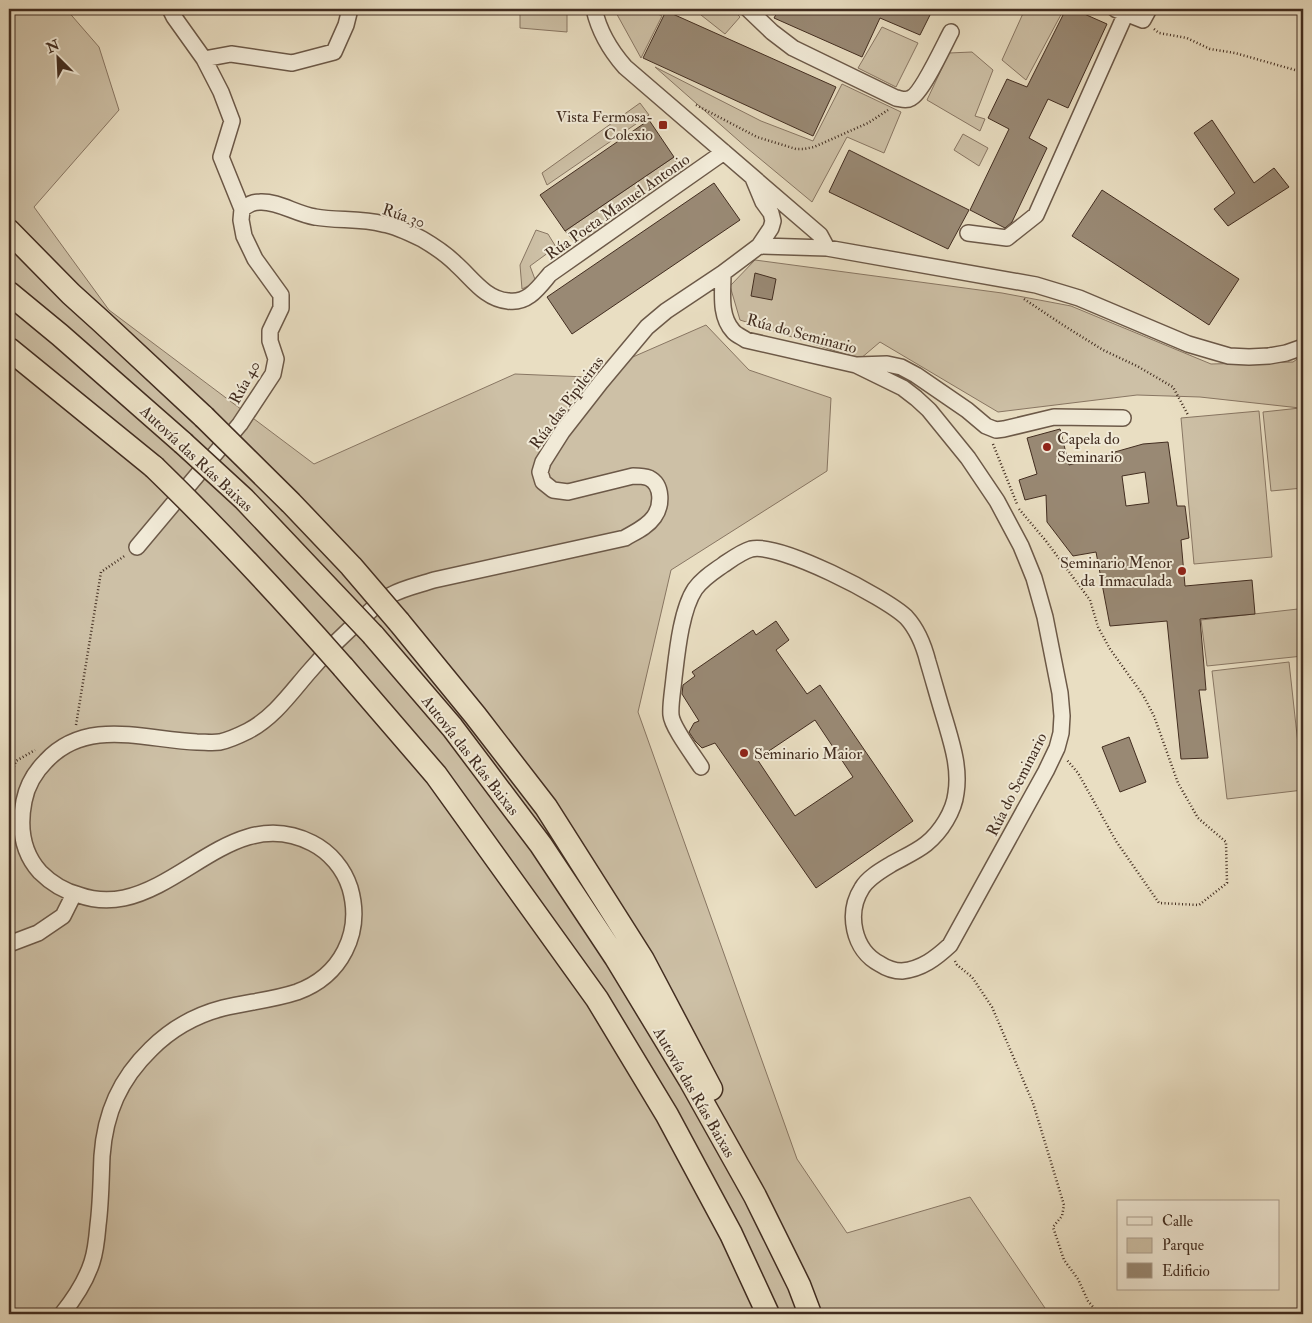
<svg xmlns="http://www.w3.org/2000/svg" width="1312" height="1323" viewBox="0 0 1312 1323" font-family="'IM FELL Double Pica',serif">
<style>
.green{fill:#cdc0a6;stroke:#887663}
.building{fill:#998974;stroke:#422d20;fill-rule:evenodd}
.lines{fill:none;stroke-linecap:round;stroke-linejoin:round}
.minor-casing{stroke:#6c5948;stroke-width:18}
.highway-casing{stroke:#422d20;stroke-width:25}
.path{stroke:#422d20;stroke-width:2.5;stroke-dasharray:1 2.5;stroke-linecap:butt}
.minor{stroke:#f1ead7;stroke-width:15}
.highway{stroke:#e9dec2;stroke-width:22}
.highway-bridge-casing{stroke:#422d20;stroke-width:25;stroke-linecap:butt}
.highway-bridge{stroke:#e9dec2;stroke-width:22}
.poi-dot{fill:#8f2418;stroke:#f1ead7;stroke-width:2}
.labels{text-anchor:middle;stroke-width:4;stroke-linejoin:round;paint-order:stroke}
.poi-label{font-size:16px;fill:#422d20;stroke:#f1ead7;text-anchor:end}
.street-label{font-size:16px;fill:#422d20;stroke:#f1ead7}
</style>
<rect width="100%" height="100%" fill="#e9dec2"/>
<filter id="stains"><feTurbulence type="fractalNoise" baseFrequency=".004" numOctaves="4"/><feColorMatrix values="0 0 0 0 .2 0 0 0 0 .09 0 0 0 0 .02 0 0 0 .5 -.17"/></filter>
<radialGradient id="worn" r=".72"><stop offset=".6" stop-color="#630" stop-opacity="0"/><stop offset="1" stop-color="#630" stop-opacity=".3"/></radialGradient>
<path class="green" d="M 9,9 L 66,9 L 99,47 L 119,110 L 34,207 L 109,310 L 314,464 L 515,374 L 587,377 L 706,325 L 749,370 L 831,398 L 827,471 L 671,570 L 638,712 L 797,1159 L 847,1233 L 970,1197 L 1049,1314 L 9,1314 Z
M 520,9 L 567,9 L 567,32 L 520,28 Z
M 614,9 L 648,9 L 662,16 L 641,58 Z
M 704,9 L 732,9 L 740,17 L 725,34 L 701,15 Z
M 1025,9 L 1064,9 L 1026,80 L 1002,60 Z
M 882,27 L 918,43 L 896,87 L 858,68 Z
M 972,52 L 993,70 L 975,116 L 985,119 L 980,131 L 927,100 L 949,53 Z
M 655,67 L 761,121 L 813,141 L 842,84 L 901,112 L 884,153 L 847,137 L 812,202 L 747,148 Z
M 640,103 L 649,115 L 547,185 L 542,173 Z
M 963,134 L 988,148 L 979,166 L 954,150 Z
M 674,157 L 682,175 L 577,245 L 565,231 Z
M 536,230 L 548,234 L 556,247 L 530,266 L 536,282 L 522,289 L 520,265 Z
M 755,260 L 1002,293 L 1071,306 L 1211,364 L 1293,362 L 1303,355 L 1303,488 L 1271,491 L 1263,412 L 1300,408 L 1200,397 L 1137,395 L 998,412 L 880,342 L 860,359 L 740,320 L 730,286 Z
M 1259,411 L 1272,557 L 1194,564 L 1181,418 Z
M 1298,609 L 1303,656 L 1207,666 L 1201,620 Z
M 1289,662 L 1303,790 L 1227,799 L 1212,671 Z"/>
<path class="building" d="M 779,9 L 933,9 L 920,35 L 880,18 L 862,57 L 774,18 Z
M 1066,9 L 1073,9 L 1107,24 L 1068,108 L 1048,99 L 1029,138 L 1047,148 L 1012,222 L 1005,228 L 970,210 L 1009,129 L 988,118 L 1007,79 L 1027,87 Z
M 666,11 L 836,87 L 813,136 L 643,58 Z
M 649,120 L 674,157 L 565,231 L 540,195 Z
M 1212,120 L 1254,183 L 1274,168 L 1289,187 L 1228,226 L 1214,209 L 1235,193 L 1194,133 Z
M 849,150 L 969,210 L 948,249 L 829,192 Z
M 714,183 L 740,220 L 572,334 L 547,297 Z
M 1102,190 L 1239,279 L 1209,325 L 1072,236 Z
M 755,273 L 776,279 L 772,300 L 751,296 Z
M 1060,429 L 1069,465 L 1143,444 L 1168,442 L 1177,506 L 1185,506 L 1189,538 L 1181,540 L 1185,586 L 1252,580 L 1255,614 L 1200,619 L 1206,690 L 1199,690 L 1208,758 L 1181,759 L 1167,621 L 1110,626 L 1096,552 L 1073,556 L 1047,522 L 1046,495 L 1025,500 L 1019,480 L 1037,474 L 1027,438 ZM 1145,472 L 1149,503 L 1126,506 L 1122,476 Z
M 776,621 L 789,640 L 776,650 L 807,694 L 820,685 L 913,821 L 816,888 L 715,743 L 702,748 L 695,741 L 689,732 L 694,723 L 699,721 L 682,694 L 683,685 L 695,676 L 692,672 L 753,630 L 756,635 ZM 815,720 L 853,777 L 795,816 L 757,759 Z
M 1129,737 L 1146,782 L 1120,792 L 1102,747 Z"/>
<g class="lines">
<g class="minor-casing">
<path id="minor" d="M 594,9 C 599,31 610,50 625,67 L 820,235 L 827,248
M 748,9 L 772,32 L 793,48 L 896,98 C 902,99 906,101 911,98 C 922,93 944,45 951,32
M 1115,9 L 1143,20 L 1149,9
M 204,59 L 231,54 L 292,63 L 334,52 L 346,25 L 350,9
M 242,209 C 248,205 252,202 260,202 C 278,201 296,214 315,217 C 337,221 361,218 383,224 C 396,226 410,233 422,239 C 434,246 446,254 456,264 C 472,278 485,299 508,301 C 528,304 539,287 550,274 L 724,152
M 968,233 L 1007,238 L 1036,215 L 1126,13
M 759,246 L 827,248 L 1036,285 L 1079,298 L 1188,344 L 1229,356 L 1249,357 L 1269,356 L 1286,353 L 1303,347
M 858,365 L 887,364 L 901,367 L 916,375 L 967,410 L 986,426 L 996,430 L 1004,429 L 1054,417 L 1123,418
M 137,547 L 240,424 L 273,374 L 276,359 L 270,341 L 270,331 L 281,308 L 281,295 L 255,259 L 244,236 L 241,220 L 242,209 L 221,157 L 232,121 L 221,92 L 204,59 L 174,17 L 170,9
M 701,767 C 694,756 672,727 671,715 C 670,706 673,689 674,678 C 677,653 681,610 695,589 C 703,578 713,572 723,565 C 732,559 741,552 751,549 C 779,542 885,597 906,617 C 918,630 924,646 928,662 C 934,682 939,701 945,720 C 952,744 960,768 956,793 C 954,811 941,832 926,844 C 916,852 902,858 890,865 C 880,871 868,878 862,888 C 846,913 853,950 880,964 C 886,968 894,971 902,971 C 922,969 936,958 950,945 L 1046,771 L 1057,748 L 1061,733 L 1062,716 L 1060,693 L 1045,617 L 1034,578 L 1021,546 L 997,501 L 968,458 L 929,410 L 916,398 L 903,388 L 856,365 L 746,340 C 742,337 736,335 733,331 C 719,316 723,292 723,273
M 9,944 L 38,933 L 63,916 L 74,894
M 62,1314 C 74,1299 86,1281 92,1262 C 96,1250 97,1237 98,1225 C 101,1202 101,1179 102,1156 C 105,1113 120,1079 151,1049 C 171,1029 196,1015 223,1008 C 248,1002 273,1000 297,992 C 341,976 363,933 350,888 C 344,869 330,852 312,843 C 240,806 189,884 124,898 C 109,901 93,900 79,895 C 64,891 51,883 40,872 C 22,852 19,826 24,801 C 27,786 35,772 46,761 C 87,717 145,740 197,742 C 205,742 212,743 220,742 C 229,740 240,735 248,731 C 273,718 290,694 308,673 C 326,652 345,632 367,614 C 374,607 382,600 391,595 C 404,588 419,585 434,580 L 625,538 C 635,532 647,527 654,517 C 662,506 663,485 649,478 C 644,476 638,476 633,476 L 568,492 L 553,490 L 543,482 L 540,472 L 543,462 L 562,432 L 601,382 L 647,327 L 666,311 L 723,273 L 759,246 L 771,228 L 773,221 L 771,213 L 763,202 L 753,178"/>
</g>
<g class="highway-casing">
<path id="highway" d="M 9,231 L 71,294 L 102,322 L 204,417
M 9,293 L 60,335 L 183,443
M 9,349 L 154,467
M 399,622 L 475,715 L 546,807 L 643,960 L 711,1089
M 373,635 L 452,727 L 541,845 L 616,958 L 690,1080 L 755,1196 L 799,1285 L 810,1314
M 343,667 L 436,775 L 597,999 L 667,1115 L 731,1234 L 768,1314"/>
</g>
<path class="path" d="M 1154,29 L 1159,33 L 1187,38 L 1210,49 L 1235,53 L 1295,70
M 696,105 L 757,137 L 796,149 L 804,149 L 814,147 L 868,123 L 888,110
M 1024,299 L 1063,325 L 1103,350 L 1137,366 L 1173,387 L 1188,415
M 993,444 L 1017,504
M 1019,509 L 1046,541 L 1090,600 L 1098,627 L 1110,649 L 1143,695 L 1154,716 L 1178,783 L 1198,818 L 1226,842 L 1227,883 L 1199,905 L 1159,903 L 1116,841 L 1078,773 L 1067,760
M 76,725 L 101,572 L 126,555
M 9,780 L 16,761 L 35,750
M 955,961 L 957,965 L 972,977 L 992,1007 L 1033,1103 L 1064,1205 L 1062,1216 L 1053,1227 L 1064,1260 L 1078,1279 L 1088,1301 L 1099,1314"/>
<use href="#minor" class="minor"/>
<use href="#highway" class="highway"/>
<g class="highway-bridge-casing">
<path id="highway-bridge" d="M 204,417 L 291,503 L 351,566 L 399,622
M 183,443 L 244,499 L 373,635
M 154,467 C 220,531 282,598 343,667"/>
</g>
<use href="#highway-bridge" class="highway-bridge"/>
</g>
<g class="poi-dot">
<rect x="658" y="120" width="10" height="10" rx="2.5"/>
<circle cx="1047" cy="447" r="5"/>
<circle cx="1182" cy="571" r="5"/>
<circle cx="744" cy="753" r="5"/>
</g>
<g class="labels">
<g class="poi-label">
<text x="653" y="122">Vista Fermosa-<tspan x="653" dy="18">Colexio</tspan></text>
<text x="1057" y="444" text-anchor="start">Capela do<tspan x="1057" dy="18">Seminario</tspan></text>
<text x="1172" y="568">Seminario Menor<tspan x="1172" dy="18">da Inmaculada</tspan></text>
<text x="754" y="759" text-anchor="start">Seminario Maior</text>
</g>
<g class="street-label">
<text transform="translate(617 206) rotate(-35)" y="6">Rúa Poeta Manuel Antonio</text>
<text transform="translate(404 215) rotate(19)" y="6">Rúa 30</text>
<text transform="translate(802 333) rotate(15)" y="6">Rúa do Seminario</text>
<text transform="translate(244 382) rotate(-61)" y="6">Rúa 40</text>
<text transform="translate(566 402) rotate(-53)" y="6">Rúa das Pipileiras</text>
<text transform="translate(197 458) rotate(43)" y="6">Autovía das Rías Baixas</text>
<text transform="translate(471 755) rotate(52)" y="6">Autovía das Rías Baixas</text>
<text transform="translate(1016 784) rotate(-63)" y="6">Rúa do Seminario</text>
<text transform="translate(695 1092) rotate(60)" y="6">Autovía das Rías Baixas</text>
</g>
</g>
<rect width="1312" height="1323" fill="none" stroke="#e9dec2" stroke-width="30"/>
<rect x="10" y="10" width="1292" height="1303" fill="none" stroke="#422d20" stroke-width="2.5"/>
<rect x="15" y="15" width="1282" height="1293" fill="none" stroke="#422d20"/>
<rect x="1117" y="1200" width="162" height="90" fill="#f1ead7" stroke="#ab9e8e"/>
<rect x="1127" y="1217" width="25" height="8" fill="#f1ead7" stroke="#ab9e8e"/>
<text x="1162" y="1226" font-size="15" fill="#422d20">Calle</text>
<rect x="1127" y="1238" width="25" height="15" fill="#cdc0a6" stroke="#ab9e8e"/>
<text x="1162" y="1250" font-size="15" fill="#422d20">Parque</text>
<rect x="1127" y="1263" width="25" height="15" fill="#998974" stroke="#ab9e8e"/>
<text x="1162" y="1276" font-size="15" fill="#422d20">Edificio</text>
<g transform="translate(58 58) rotate(336)" stroke="#f1ead7" stroke-width="4" paint-order="stroke">
<path d="M0-4L9 19L0 12L-9 19Z" fill="#422d20"/>
<text y="-8" font-size="14" font-weight="bold" text-anchor="middle" fill="#422d20">N</text>
</g>
<rect width="100%" height="100%" filter="url(#stains)"/>
<rect width="100%" height="100%" fill="url(#worn)"/>
</svg>
